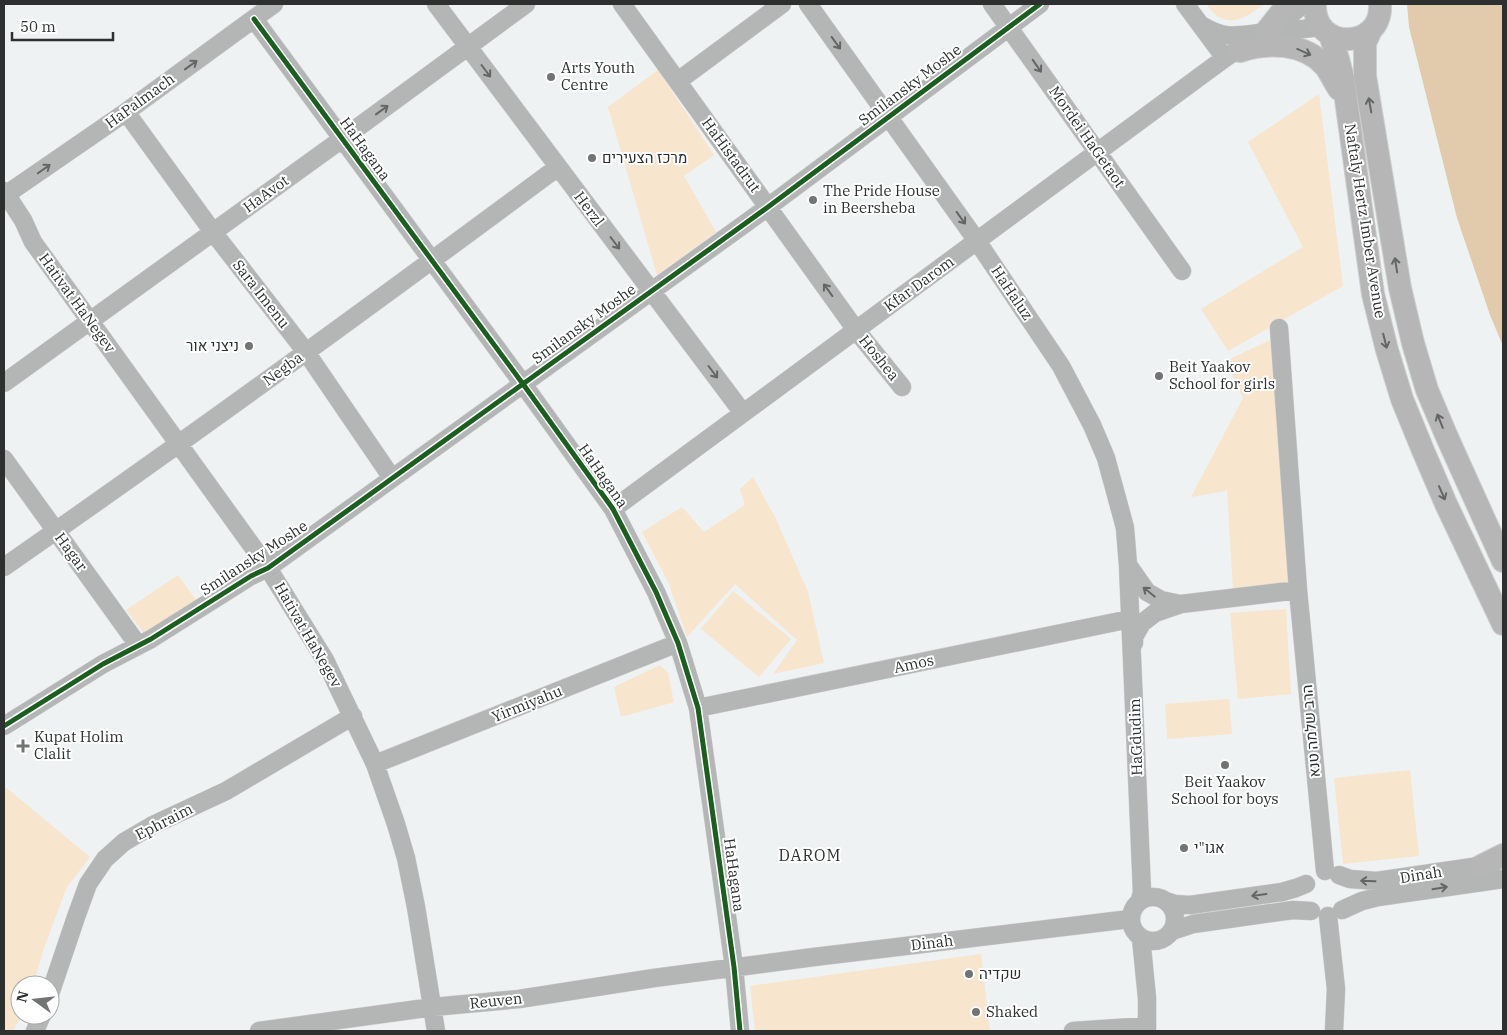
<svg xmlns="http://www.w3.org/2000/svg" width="1507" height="1035" viewBox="0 0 1507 1035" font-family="'IBM Plex Serif',Heebo,serif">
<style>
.green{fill:#f7e5cd}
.water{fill:#e2caac}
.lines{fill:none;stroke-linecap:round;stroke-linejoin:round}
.minor-casing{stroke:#cdcece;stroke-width:19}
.major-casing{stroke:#cdcece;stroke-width:24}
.minor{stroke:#b4b5b5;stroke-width:18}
.major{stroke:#b6b6b6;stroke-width:22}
.cycleway-casing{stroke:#fff;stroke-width:8}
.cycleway{stroke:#1b5e20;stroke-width:5}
.oneway{stroke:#646565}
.oneway2{stroke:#646666}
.poi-dot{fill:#727474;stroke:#fff;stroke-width:2}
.labels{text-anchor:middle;stroke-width:4;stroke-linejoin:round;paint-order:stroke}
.poi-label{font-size:15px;fill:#2e3030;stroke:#fff;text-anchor:start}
.street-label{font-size:15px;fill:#2e3030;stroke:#fff}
.neighbourhood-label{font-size:16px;letter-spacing:1px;fill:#2e3030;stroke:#fff}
</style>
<rect width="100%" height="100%" fill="#eff2f2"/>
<path class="green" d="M 1206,4 L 1264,4 C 1242,21 1225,30 1206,4 Z
M 658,70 L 714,155 L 684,176 L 716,232 L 657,275 L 608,107 Z
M 1319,94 L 1343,286 L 1228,351 L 1201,309 L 1303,247 L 1248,142 Z
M 1274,338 L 1289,584 L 1233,589 L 1227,491 L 1191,497 L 1243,398 L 1226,361 Z
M 753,477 L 776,519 L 808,592 L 824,663 L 773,674 L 797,640 L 735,584 L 687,637 L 669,584 L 642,532 L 682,507 L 704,532 L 745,505 L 740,489 Z
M 178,575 L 196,600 L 144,633 L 126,610 Z
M 733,591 L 791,639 L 759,677 L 701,629 Z
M 1286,609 L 1291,694 L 1238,699 L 1230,613 Z
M 660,665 L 668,673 L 674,702 L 621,717 L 614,687 Z
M 1229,699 L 1232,734 L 1167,739 L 1165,704 Z
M 1410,770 L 1419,856 L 1343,864 L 1334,778 Z
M 4,786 L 90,857 L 67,887 L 44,948 L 33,985 L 20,985 L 20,1015 L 22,1015 L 13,1031 L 4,1031 Z
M 981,954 L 990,1031 L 755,1031 L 750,986 Z"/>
<path class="water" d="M 1407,4 L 1503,4 L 1503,346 L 1490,315 L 1457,218 L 1409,27 Z"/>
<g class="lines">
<g class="minor-casing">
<path id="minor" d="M 436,4 L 743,413
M 622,4 L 856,330 L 902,387
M 808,4 L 977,241 L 1061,366 L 1092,425 L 1106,458 L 1121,513 L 1125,528 L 1128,565 L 1142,892 L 1140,900
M 992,4 L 1182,271
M 1185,4 L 1225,58
M 254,19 L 523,384 L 613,509 L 656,592 L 678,643 L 698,708 L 734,967 L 740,1031
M 1280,23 L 1304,4
M 1203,26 C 1224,39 1236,36 1260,33
M 1268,38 L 1294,30 L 1321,27
M 678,81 L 782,4
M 126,112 L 213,232 L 306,352 L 392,478
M 4,191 L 23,220 L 33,242 L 268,568 L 325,660 L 375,764 L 396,824 L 406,858 L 416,907 L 436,1031
M 4,196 L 126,112 L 274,4
M 1279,328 L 1298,590
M 4,383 L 342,139 L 526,4
M 4,459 L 138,645
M 613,509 L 1225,58 L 1249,42
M 1128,565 L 1147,592 L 1161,600 L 1180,604
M 4,567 C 191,437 375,303 558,167
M 1134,643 L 1134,637 L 1142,623 L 1155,613 L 1181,604 L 1298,590 L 1325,871
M 698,708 L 1130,619
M 4,726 L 103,664 L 151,639 L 251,576 L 268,568 L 768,207 L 1040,4
M 375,764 L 678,643
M 1339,875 L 1350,879 L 1377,881 L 1493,864
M1131 919a22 22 0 1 1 44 0a22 22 0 1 1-44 0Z
M 1166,901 L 1175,904 L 1190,905 L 1282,892 L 1296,888 L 1306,884
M 1342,910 L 1362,901 L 1378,897 L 1503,879
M 1328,916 L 1336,989 L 1334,1031
M 1172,931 L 1193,924 L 1293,910 L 1311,911
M 1141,938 L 1147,998 L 1147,1031
M 50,994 L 76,917 L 88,884 L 105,859 L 124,842 L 153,825 L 226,791 L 353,716
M 35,1031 L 42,1015
M 259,1031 L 433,1007 L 519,999 L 654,978 L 814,957 L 1130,919
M 1073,1031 L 1147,1026"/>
</g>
<g class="major-casing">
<path id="major" d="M 1315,4 C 1313,52 1383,50 1380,4
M 1371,30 L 1365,43 L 1365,76 L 1400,288 L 1413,343 L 1427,390 L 1447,437 L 1503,561
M 1265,33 L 1288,4
M 1330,35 L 1338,59 L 1343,78 L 1373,294 L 1387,350 L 1402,399 L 1422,448 L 1446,504 L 1503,624
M 1240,51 C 1267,42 1304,42 1325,66 C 1330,72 1334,82 1339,89
M 1481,866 L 1503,855"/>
</g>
<use href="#minor" class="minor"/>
<use href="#major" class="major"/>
<g class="cycleway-casing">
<path id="cycleway" d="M 254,19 L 523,384 L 613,509 L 656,592 L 678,643 L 698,708 L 734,967 L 740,1031
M 4,726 L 103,664 L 151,639 L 251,576 L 268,568 L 768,207 L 1040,4"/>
</g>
<use href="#cycleway" class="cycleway"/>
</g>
<defs><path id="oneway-shaft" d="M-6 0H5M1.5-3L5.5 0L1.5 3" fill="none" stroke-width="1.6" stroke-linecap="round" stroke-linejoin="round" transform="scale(1.25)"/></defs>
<g class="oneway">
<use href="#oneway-shaft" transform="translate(836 43) rotate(54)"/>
<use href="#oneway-shaft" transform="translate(191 65) rotate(-36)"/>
<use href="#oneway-shaft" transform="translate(1037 66) rotate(55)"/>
<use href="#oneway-shaft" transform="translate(486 71) rotate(53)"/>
<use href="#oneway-shaft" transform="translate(382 110) rotate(-36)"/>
<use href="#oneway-shaft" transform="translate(44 169) rotate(-35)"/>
<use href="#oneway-shaft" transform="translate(961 218) rotate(54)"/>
<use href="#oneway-shaft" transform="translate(615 243) rotate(53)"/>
<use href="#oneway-shaft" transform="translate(828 290) rotate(-126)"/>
<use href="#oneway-shaft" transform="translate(713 372) rotate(53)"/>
<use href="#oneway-shaft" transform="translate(1149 592) rotate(-141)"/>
<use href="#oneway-shaft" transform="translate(1368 881) rotate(-178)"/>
<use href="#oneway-shaft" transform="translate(1440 888) rotate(-9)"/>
<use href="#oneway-shaft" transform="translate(1259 895) rotate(172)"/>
</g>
<g class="oneway2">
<use href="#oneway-shaft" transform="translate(1304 52) rotate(24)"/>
<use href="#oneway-shaft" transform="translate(1370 105) rotate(-100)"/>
<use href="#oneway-shaft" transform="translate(1396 265) rotate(-99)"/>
<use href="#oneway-shaft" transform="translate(1385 341) rotate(76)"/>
<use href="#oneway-shaft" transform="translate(1440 421) rotate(-112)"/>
<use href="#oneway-shaft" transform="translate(1442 493) rotate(66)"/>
</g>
<g class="poi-dot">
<circle cx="551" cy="77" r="5"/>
<circle cx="592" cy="158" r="5"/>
<circle cx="813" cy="200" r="5"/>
<circle cx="249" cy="346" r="5"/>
<circle cx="1159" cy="376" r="5"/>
<path d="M20.5 738.5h5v5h5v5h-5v5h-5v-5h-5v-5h5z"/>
<circle cx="1225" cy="765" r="5"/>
<circle cx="1184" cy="848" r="5"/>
<circle cx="969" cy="974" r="5"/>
<circle cx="976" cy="1012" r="5"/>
</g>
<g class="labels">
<g class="poi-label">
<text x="561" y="73">Arts Youth<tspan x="561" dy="17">Centre</tspan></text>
<text x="602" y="163">מרכז הצעירים</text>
<text x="823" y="196">The Pride House<tspan x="823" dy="17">in Beersheba</tspan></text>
<text x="239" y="351" text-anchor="end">ניצני אור</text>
<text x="1169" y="372">Beit Yaakov<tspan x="1169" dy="17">School for girls</tspan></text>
<text x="34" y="742">Kupat Holim<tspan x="34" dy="17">Clalit</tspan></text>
<text x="1225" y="787" text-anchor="middle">Beit Yaakov<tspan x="1225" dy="17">School for boys</tspan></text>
<text x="1194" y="853">אגו"י</text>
<text x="979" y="979">שקדיה</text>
<text x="986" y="1017">Shaked</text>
</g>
<g class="street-label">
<text transform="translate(910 85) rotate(-37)" y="5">Smilansky Moshe</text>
<text transform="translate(140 101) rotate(-36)" y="5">HaPalmach</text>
<text transform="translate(1087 137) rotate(55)" y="5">Mordei HaGetaot</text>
<text transform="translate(365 149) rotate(54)" y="5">HaHagana</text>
<text transform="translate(731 155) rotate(54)" y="5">HaHistadrut</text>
<text transform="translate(266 194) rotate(-36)" y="5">HaAvot</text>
<text transform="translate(589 209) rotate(53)" y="5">Herzl</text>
<text transform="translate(1365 221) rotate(81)" y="5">Naftaly Hertz Imber Avenue</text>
<text transform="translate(919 284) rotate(-36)" y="5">Kfar Darom</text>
<text transform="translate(1012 293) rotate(56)" y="5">HaHaluz</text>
<text transform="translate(261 294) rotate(52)" y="5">Sara Imenu</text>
<text transform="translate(77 303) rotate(54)" y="5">Hativat HaNegev</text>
<text transform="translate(584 324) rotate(-36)" y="5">Smilansky Moshe</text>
<text transform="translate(879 358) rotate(51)" y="5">Hoshea</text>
<text transform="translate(283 369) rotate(-36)" y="5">Negba</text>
<text transform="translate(603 476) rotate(55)" y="5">HaHagana</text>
<text transform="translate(71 552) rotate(54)" y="5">Hagar</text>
<text transform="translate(254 558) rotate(-33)" y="5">Smilansky Moshe</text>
<text transform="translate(308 635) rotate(60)" y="5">Hativat HaNegev</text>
<text transform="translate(914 664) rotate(-12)" y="5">Amos</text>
<text transform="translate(527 704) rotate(-22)" y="5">Yirmiyahu</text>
<text transform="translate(1311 731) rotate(-95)" y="5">הרב שלמה טנא</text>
<text transform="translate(1136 737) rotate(-92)" y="5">HaGdudim</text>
<text transform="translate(164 822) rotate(-27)" y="5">Ephraim</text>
<text transform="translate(734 875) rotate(82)" y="5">HaHagana</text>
<text transform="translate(1421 875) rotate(-9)" y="5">Dinah</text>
<text transform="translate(932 943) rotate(-7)" y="5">Dinah</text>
<text transform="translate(496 1001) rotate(-6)" y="5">Reuven</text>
</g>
<g class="neighbourhood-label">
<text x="810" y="861">DAROM</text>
</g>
</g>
<rect width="1507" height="1035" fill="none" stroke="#2e3030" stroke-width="10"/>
<g transform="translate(35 1000) rotate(285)"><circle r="24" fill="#ffffff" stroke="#abacac"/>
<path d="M0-4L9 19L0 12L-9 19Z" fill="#727474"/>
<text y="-8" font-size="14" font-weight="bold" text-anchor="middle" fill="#2e3030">N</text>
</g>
<path d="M12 32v8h101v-8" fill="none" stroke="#2e3030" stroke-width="2.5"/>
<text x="20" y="32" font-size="15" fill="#2e3030" stroke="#ffffff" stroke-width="4" paint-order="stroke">50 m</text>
</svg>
